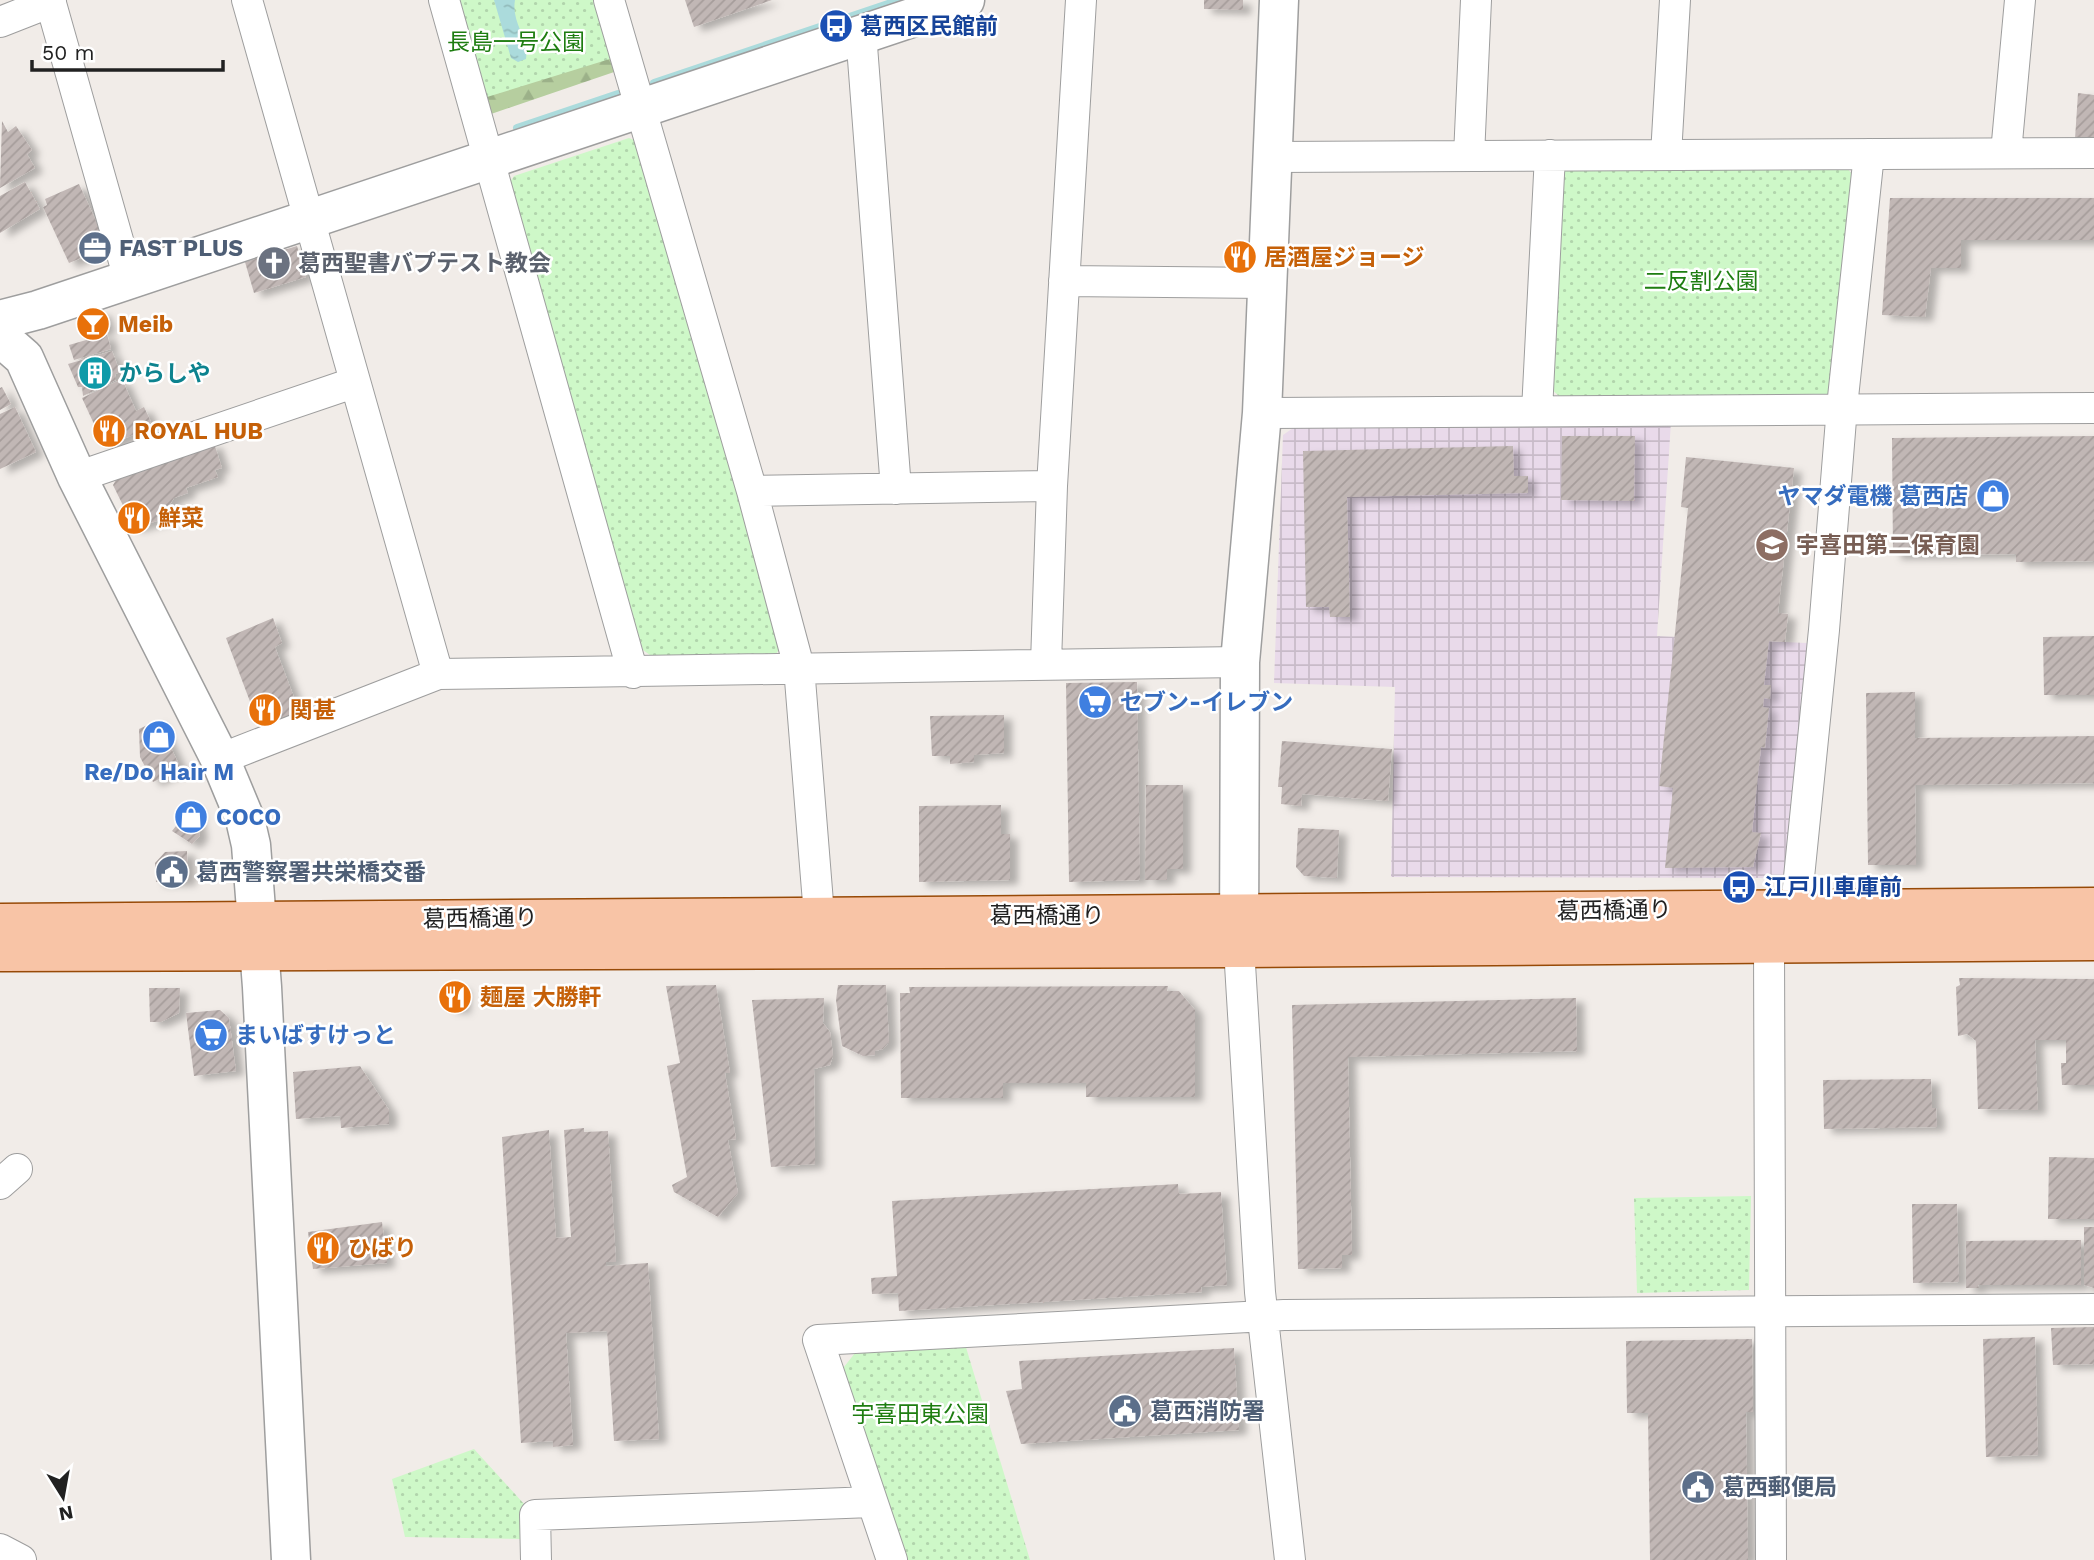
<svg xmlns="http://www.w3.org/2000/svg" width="2094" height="1560" viewBox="0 0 2094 1560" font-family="'Work Sans','Noto Sans JP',sans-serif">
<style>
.industrial{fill:url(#industrial-grid)}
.forest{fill:url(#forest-firs)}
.park{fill:url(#park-dots)}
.water{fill:url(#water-ripples)}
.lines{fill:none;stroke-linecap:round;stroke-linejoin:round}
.stream{stroke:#abdbdc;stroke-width:8}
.building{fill:url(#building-hatch);filter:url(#shadow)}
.minor-casing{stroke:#9e9e9e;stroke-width:32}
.tertiary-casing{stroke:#9e9e9e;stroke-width:41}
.primary-casing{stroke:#974a07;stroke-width:41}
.minor{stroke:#fff;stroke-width:30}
.tertiary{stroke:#fff;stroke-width:38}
.primary{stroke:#f8c4a6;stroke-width:38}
.labels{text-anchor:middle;stroke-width:5;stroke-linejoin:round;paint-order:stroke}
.transit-label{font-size:23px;font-weight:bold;fill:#164399;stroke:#fff;text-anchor:start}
.park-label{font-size:23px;fill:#1e7d11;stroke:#fff}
.service-label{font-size:23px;font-weight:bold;fill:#4e5e75;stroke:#fff;text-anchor:start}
.food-label{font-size:23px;font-weight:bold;fill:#c56008;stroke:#fff;text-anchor:start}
.worship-label{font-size:23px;font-weight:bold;fill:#5b616d;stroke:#fff;text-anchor:start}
.culture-label{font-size:23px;font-weight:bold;fill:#0d838f;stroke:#fff;text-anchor:start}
.shop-label{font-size:23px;font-weight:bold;fill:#366cbe;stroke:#fff;text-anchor:start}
.education-label{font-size:23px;font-weight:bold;fill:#785e54;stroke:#fff;text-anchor:start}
.street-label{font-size:23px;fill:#212121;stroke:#fff}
</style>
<defs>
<pattern id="industrial-grid" width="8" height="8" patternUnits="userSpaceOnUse" patternTransform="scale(1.75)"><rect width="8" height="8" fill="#e9daea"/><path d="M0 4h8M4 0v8" fill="none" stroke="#c8bbc8"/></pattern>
<pattern id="forest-firs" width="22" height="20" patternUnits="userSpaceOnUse" patternTransform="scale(1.75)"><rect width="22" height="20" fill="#b6ce9f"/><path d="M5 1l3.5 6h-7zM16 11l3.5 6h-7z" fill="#9cb189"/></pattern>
<pattern id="park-dots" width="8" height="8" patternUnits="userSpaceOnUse" patternTransform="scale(1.75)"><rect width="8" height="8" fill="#cef8c8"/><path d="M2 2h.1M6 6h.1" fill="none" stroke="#b1d4ac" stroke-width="1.8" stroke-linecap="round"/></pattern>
<pattern id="water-ripples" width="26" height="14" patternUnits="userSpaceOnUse" patternTransform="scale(1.75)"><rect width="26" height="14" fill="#abdbdc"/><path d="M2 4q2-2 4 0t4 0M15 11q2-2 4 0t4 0" fill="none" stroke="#93bcbc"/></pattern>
<pattern id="building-hatch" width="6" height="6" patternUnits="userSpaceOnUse" patternTransform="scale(1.75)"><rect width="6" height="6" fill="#c1b7b5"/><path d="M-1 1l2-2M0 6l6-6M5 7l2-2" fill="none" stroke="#a69d9b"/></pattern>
<filter id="shadow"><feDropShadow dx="8" dy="4.5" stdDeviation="3.5" flood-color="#0004"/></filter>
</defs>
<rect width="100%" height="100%" fill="#f1ece8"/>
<path class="industrial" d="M 1671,422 L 1657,636 L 1807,643 L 1788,878 L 1391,877 L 1395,687 L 1274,683 L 1283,435 L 1296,426 Z"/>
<path class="forest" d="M 457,0 L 596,0 L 617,71 L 491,114 Z"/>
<path class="park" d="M 459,0 L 597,0 L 613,58 L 487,97 Z
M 629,138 L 639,142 L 782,645 L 774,657 L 657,660 L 643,650 L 508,185 L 514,176 Z
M 1569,166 L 1846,166 L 1853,176 L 1838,385 L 1827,395 L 1559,396 L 1549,387 L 1561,175 Z
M 1751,1196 L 1749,1290 L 1637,1293 L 1634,1198 Z
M 965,1344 L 1030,1560 L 905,1560 L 840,1372 L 855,1353 Z
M 474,1449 L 525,1505 L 524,1539 L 405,1537 L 392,1479 Z"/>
<path class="water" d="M 494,0 L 515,0 C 511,23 529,37 526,59 L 518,62 L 511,58 Z"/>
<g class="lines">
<path class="stream" d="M 654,83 L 900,0
M 517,128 L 618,94"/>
</g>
<path class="building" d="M 685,0 L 772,0 L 694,27 Z
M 1204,0 L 1243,0 L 1243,10 L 1204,9 Z
M 2078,93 L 2094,95 L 2094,139 L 2075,139 Z
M 2,121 L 8,132 L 16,126 L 32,150 L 27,154 L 35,168 L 0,188 Z
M 25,182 L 40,209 L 0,233 L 0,196 Z
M 79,184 L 108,247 L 69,263 L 43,207 L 47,205 L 45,199 Z
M 1890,198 L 2094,198 L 2094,240 L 1961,240 L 1961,268 L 1931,268 L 1925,317 L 1882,315 Z
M 297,246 L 306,277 L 254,293 L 245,262 Z
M 103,311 L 108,329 L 84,337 L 78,318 Z
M 107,334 L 111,349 L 74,360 L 69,345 Z
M 112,351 L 120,372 L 115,374 L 116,380 L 83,396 L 82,387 L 78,387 L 68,364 Z
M 122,379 L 136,411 L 144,407 L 151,422 L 143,426 L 145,429 L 105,448 L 82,398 Z
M 2,387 L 11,404 L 0,410 L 0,388 Z
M 15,407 L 36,452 L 0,469 L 0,414 Z
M 1562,436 L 1635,436 L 1634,501 L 1561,500 Z
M 2094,436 L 2094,561 L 2016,562 L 2016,554 L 1893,555 L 1892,438 Z
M 214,443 L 222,468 L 215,470 L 218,477 L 186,488 L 188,493 L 174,498 L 169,506 L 173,516 L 134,528 L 113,485 L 119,475 Z
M 1513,446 L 1514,476 L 1528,476 L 1528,493 L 1347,497 L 1350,617 L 1330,617 L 1329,607 L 1306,607 L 1303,451 Z
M 1686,457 L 1794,468 L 1778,613 L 1788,614 L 1785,642 L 1769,641 L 1764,685 L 1771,685 L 1770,699 L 1764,698 L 1763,707 L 1769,708 L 1765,748 L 1761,747 L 1752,832 L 1761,833 L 1753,867 L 1665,868 L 1673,788 L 1659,786 L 1688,508 L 1681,507 Z
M 273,618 L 282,643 L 275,647 L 300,713 L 260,728 L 226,638 Z
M 2094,636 L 2094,695 L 2044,695 L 2043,637 Z
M 1137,682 L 1140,880 L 1069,882 L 1066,683 Z
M 1915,692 L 1915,738 L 2094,736 L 2094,783 L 1915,785 L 1916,865 L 1868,865 L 1866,693 Z
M 1004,715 L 1004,753 L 974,755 L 974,762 L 950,764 L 950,756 L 932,756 L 930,716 Z
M 158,720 L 181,769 L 153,782 L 140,757 L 139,729 Z
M 1282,741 L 1392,749 L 1388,801 L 1302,794 L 1301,806 L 1281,804 L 1282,787 L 1278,787 Z
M 1146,785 L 1183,785 L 1183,869 L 1167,869 L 1167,880 L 1145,880 Z
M 1001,805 L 1001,834 L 1010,834 L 1010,880 L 919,882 L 919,806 Z
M 192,806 L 198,811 L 196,813 L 200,836 L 192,844 L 172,831 Z
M 1298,828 L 1339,830 L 1337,878 L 1304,876 L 1296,867 Z
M 187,851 L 188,881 L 156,882 L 155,863 L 165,852 Z
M 1959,978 L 2094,979 L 2094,1085 L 2062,1085 L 2061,1063 L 2066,1063 L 2066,1040 L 2035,1040 L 2038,1110 L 1978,1109 L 1976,1041 L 1967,1034 L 1958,1036 L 1956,987 L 1960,985 Z
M 716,985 L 730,1073 L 725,1073 L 736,1139 L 728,1140 L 738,1193 L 718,1217 L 674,1192 L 672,1185 L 687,1177 L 667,1066 L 680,1063 L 666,986 Z
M 838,985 L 886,985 L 889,1042 L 883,1049 L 875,1051 L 875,1055 L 863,1056 L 842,1046 L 836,1000 Z
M 448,986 L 463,986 L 463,1009 L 448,1008 Z
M 1168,986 L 1167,991 L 1179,991 L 1195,1010 L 1195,1097 L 1086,1097 L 1086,1083 L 1003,1083 L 1003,1098 L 901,1098 L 900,993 L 910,993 L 909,987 Z
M 149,988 L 180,988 L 179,1013 L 161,1022 L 150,1022 Z
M 824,998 L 823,1023 L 830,1032 L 833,1056 L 830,1065 L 814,1069 L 815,1164 L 771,1167 L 752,1000 Z
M 1576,998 L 1577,1051 L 1348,1057 L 1352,1255 L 1342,1255 L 1342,1268 L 1298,1269 L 1292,1005 Z
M 220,1010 L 229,1018 L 236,1071 L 194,1076 L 186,1013 Z
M 360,1066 L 389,1110 L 389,1124 L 341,1128 L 340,1116 L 296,1119 L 293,1072 Z
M 1931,1079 L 1932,1108 L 1936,1108 L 1937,1127 L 1824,1129 L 1823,1080 Z
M 584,1128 L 584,1132 L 608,1131 L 616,1262 L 606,1262 L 606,1266 L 648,1263 L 659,1439 L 614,1441 L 607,1331 L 566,1333 L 573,1445 L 553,1447 L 553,1441 L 521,1443 L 502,1137 L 549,1130 L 556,1238 L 571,1237 L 564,1130 Z
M 2049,1157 L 2094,1158 L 2094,1219 L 2048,1219 Z
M 1178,1184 L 1179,1194 L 1221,1192 L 1227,1285 L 1201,1287 L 1202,1292 L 899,1311 L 898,1293 L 872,1294 L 871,1278 L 897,1276 L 892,1201 Z
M 1912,1204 L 1957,1204 L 1959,1282 L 1913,1283 Z
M 382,1222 L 387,1263 L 313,1269 L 308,1232 Z
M 2084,1227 L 2094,1227 L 2094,1288 L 2084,1285 Z
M 2081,1240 L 2081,1285 L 1978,1285 L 1979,1288 L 1966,1288 L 1966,1241 Z
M 2094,1327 L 2094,1364 L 2053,1365 L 2051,1328 Z
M 2035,1337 L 2038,1455 L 1986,1457 L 1983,1339 Z
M 1752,1339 L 1753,1412 L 1746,1412 L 1748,1560 L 1650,1560 L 1648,1413 L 1627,1413 L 1626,1341 Z
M 1234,1348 L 1239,1430 L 1021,1444 L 1006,1391 L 1022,1389 L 1019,1361 Z"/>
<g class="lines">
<g class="minor-casing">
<path id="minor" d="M 50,0 L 129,279
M 247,0 L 438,674
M 444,0 L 633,673
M 609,0 L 752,491 L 799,667 L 819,915
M 0,22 L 51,2
M 861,33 L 896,489
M 2006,153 L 2020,0
M 1666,155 L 1675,0
M 1469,156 L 1476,0
M 1273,157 L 2094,153
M 1064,281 L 1267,283
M 1537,411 L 1550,155
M 1262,413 L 2094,408
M 77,477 L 353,383
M 752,491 L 1052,486
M 1046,663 L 1052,486 L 1081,0
M 220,759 L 438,674 L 1240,662
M 1796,907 L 1824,630 L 1842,407 L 1869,154
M 1769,944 L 1771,1560
M 1239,948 L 1260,1292 L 1290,1560
M 0,1184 L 17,1169
M 0,1549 L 21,1560
M 536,1560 L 535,1515 L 871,1502
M 892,1560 L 818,1340 L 1284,1315 L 2094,1309"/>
</g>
<g class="tertiary-casing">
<path id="tertiary" d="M 0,320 L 38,310 L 965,0
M 0,337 L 24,358 L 77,477 L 220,759 L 245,819 L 251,845 L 262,987 L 291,1560
M 1239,945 L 1240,662 L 1262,413 L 1279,0"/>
</g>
<g class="primary-casing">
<path id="primary" d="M 0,923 L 2094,907
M 0,952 L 1239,948 L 2094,941"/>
</g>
<use href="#minor" class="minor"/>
<use href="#tertiary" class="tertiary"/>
<use href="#primary" class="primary"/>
</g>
<defs>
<g id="bus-disc" transform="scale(1.75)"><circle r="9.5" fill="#1a4fb4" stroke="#fff"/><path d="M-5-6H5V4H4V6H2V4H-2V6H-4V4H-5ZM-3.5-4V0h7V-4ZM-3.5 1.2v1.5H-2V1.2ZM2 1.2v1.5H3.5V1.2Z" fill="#fff"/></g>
<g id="office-disc" transform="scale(1.75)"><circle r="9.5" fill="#5c6f8a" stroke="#fff"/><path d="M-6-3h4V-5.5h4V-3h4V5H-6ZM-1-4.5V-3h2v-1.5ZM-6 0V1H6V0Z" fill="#fff"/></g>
<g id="restaurant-disc" transform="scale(1.75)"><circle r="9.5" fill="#e8710a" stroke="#fff"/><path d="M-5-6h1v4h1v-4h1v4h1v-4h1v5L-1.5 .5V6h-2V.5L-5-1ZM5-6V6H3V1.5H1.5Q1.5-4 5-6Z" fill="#fff"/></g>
<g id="church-disc" transform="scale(1.75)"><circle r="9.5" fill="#6b7280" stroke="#fff"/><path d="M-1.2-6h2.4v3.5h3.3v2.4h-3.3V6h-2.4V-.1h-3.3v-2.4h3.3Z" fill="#fff"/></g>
<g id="bar-disc" transform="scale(1.75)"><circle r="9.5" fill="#e8710a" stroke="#fff"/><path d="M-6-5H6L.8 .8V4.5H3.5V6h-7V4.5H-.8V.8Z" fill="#fff"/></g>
<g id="building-disc" transform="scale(1.75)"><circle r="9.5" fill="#0f9aa8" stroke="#fff"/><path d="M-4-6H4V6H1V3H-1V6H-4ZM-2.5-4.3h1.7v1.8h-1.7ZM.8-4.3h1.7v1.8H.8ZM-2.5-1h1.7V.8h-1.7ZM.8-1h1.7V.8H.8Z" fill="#fff"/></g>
<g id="shop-disc" transform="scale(1.75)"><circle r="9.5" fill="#3f7fe0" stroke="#fff"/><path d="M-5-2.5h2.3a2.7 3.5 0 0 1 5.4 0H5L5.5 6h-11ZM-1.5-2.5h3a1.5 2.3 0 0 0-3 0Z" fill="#fff"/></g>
<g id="school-disc" transform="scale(1.75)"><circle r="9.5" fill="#8d6e63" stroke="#fff"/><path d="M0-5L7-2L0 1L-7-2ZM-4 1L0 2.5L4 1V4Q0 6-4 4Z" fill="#fff"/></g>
<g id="supermarket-disc" transform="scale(1.75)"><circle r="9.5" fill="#3f7fe0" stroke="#fff"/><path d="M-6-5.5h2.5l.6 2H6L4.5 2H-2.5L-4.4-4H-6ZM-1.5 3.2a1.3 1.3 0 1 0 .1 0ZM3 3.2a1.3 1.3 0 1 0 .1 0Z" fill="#fff"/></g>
<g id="civic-disc" transform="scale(1.75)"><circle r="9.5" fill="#5c6f8a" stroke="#fff"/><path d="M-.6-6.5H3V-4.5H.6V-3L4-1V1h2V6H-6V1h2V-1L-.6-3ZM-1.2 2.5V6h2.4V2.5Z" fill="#fff"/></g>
</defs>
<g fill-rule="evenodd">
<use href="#bus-disc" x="836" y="26"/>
<use href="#office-disc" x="95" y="248"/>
<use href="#restaurant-disc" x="1240" y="257"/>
<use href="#church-disc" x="274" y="263"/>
<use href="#bar-disc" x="93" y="324"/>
<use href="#building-disc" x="95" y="373"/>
<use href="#restaurant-disc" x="109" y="431"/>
<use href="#shop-disc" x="1993" y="496"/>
<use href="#restaurant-disc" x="134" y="518"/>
<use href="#school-disc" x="1772" y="545"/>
<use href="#supermarket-disc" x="1095" y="702"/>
<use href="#restaurant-disc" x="265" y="710"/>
<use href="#shop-disc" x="159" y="737"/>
<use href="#shop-disc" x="191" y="817"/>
<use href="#civic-disc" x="172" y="872"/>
<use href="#bus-disc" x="1739" y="887"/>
<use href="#restaurant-disc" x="455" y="997"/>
<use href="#supermarket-disc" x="211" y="1035"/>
<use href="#restaurant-disc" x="323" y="1248"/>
<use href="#civic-disc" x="1125" y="1411"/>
<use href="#civic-disc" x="1698" y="1487"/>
</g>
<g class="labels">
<g class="transit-label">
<text x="860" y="34">葛西区民館前</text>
<text x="1764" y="895">江戸川車庫前</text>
</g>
<g class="park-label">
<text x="516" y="50">長島一号公園</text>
<text x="1701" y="289">二反割公園</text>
<text x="920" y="1422">宇喜田東公園</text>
</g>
<g class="service-label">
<text x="119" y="256">FAST PLUS</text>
<text x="196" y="880">葛西警察署共栄橋交番</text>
<text x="1150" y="1419">葛西消防署</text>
<text x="1722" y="1495">葛西郵便局</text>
</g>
<g class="food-label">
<text x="1264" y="265">居酒屋ジョージ</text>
<text x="118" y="332">Meib</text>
<text x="134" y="439">ROYAL HUB</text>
<text x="158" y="526">鮮菜</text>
<text x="290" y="718">関甚</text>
<text x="480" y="1005">麺屋 大勝軒</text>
<text x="348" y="1256">ひばり</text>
</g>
<g class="worship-label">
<text x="298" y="271">葛西聖書バプテスト教会</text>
</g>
<g class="culture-label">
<text x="119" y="381">からしや</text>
</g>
<g class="shop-label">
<text x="1968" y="504" text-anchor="end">ヤマダ電機 葛西店</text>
<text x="1120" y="710">セブン-イレブン</text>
<text x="159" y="780" text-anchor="middle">Re/Do Hair M</text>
<text x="216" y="825">COCO</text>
<text x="235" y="1043">まいばすけっと</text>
</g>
<g class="education-label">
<text x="1796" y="553">宇喜田第二保育園</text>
</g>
<g class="street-label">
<text transform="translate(1614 910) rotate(-1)" y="8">葛西橋通り</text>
<text x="1047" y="923">葛西橋通り</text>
<text transform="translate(480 918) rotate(-1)" y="8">葛西橋通り</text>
</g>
</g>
<g transform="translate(63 1497) rotate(169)" stroke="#ffffff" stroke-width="5" paint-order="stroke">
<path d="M0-5L12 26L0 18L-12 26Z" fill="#212121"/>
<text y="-10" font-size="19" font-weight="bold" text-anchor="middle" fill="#212121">N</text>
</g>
<path d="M32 60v10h191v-10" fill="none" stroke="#212121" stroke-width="3.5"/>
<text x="42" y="60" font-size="21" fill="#212121" stroke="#ffffff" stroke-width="5" paint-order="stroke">50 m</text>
</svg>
